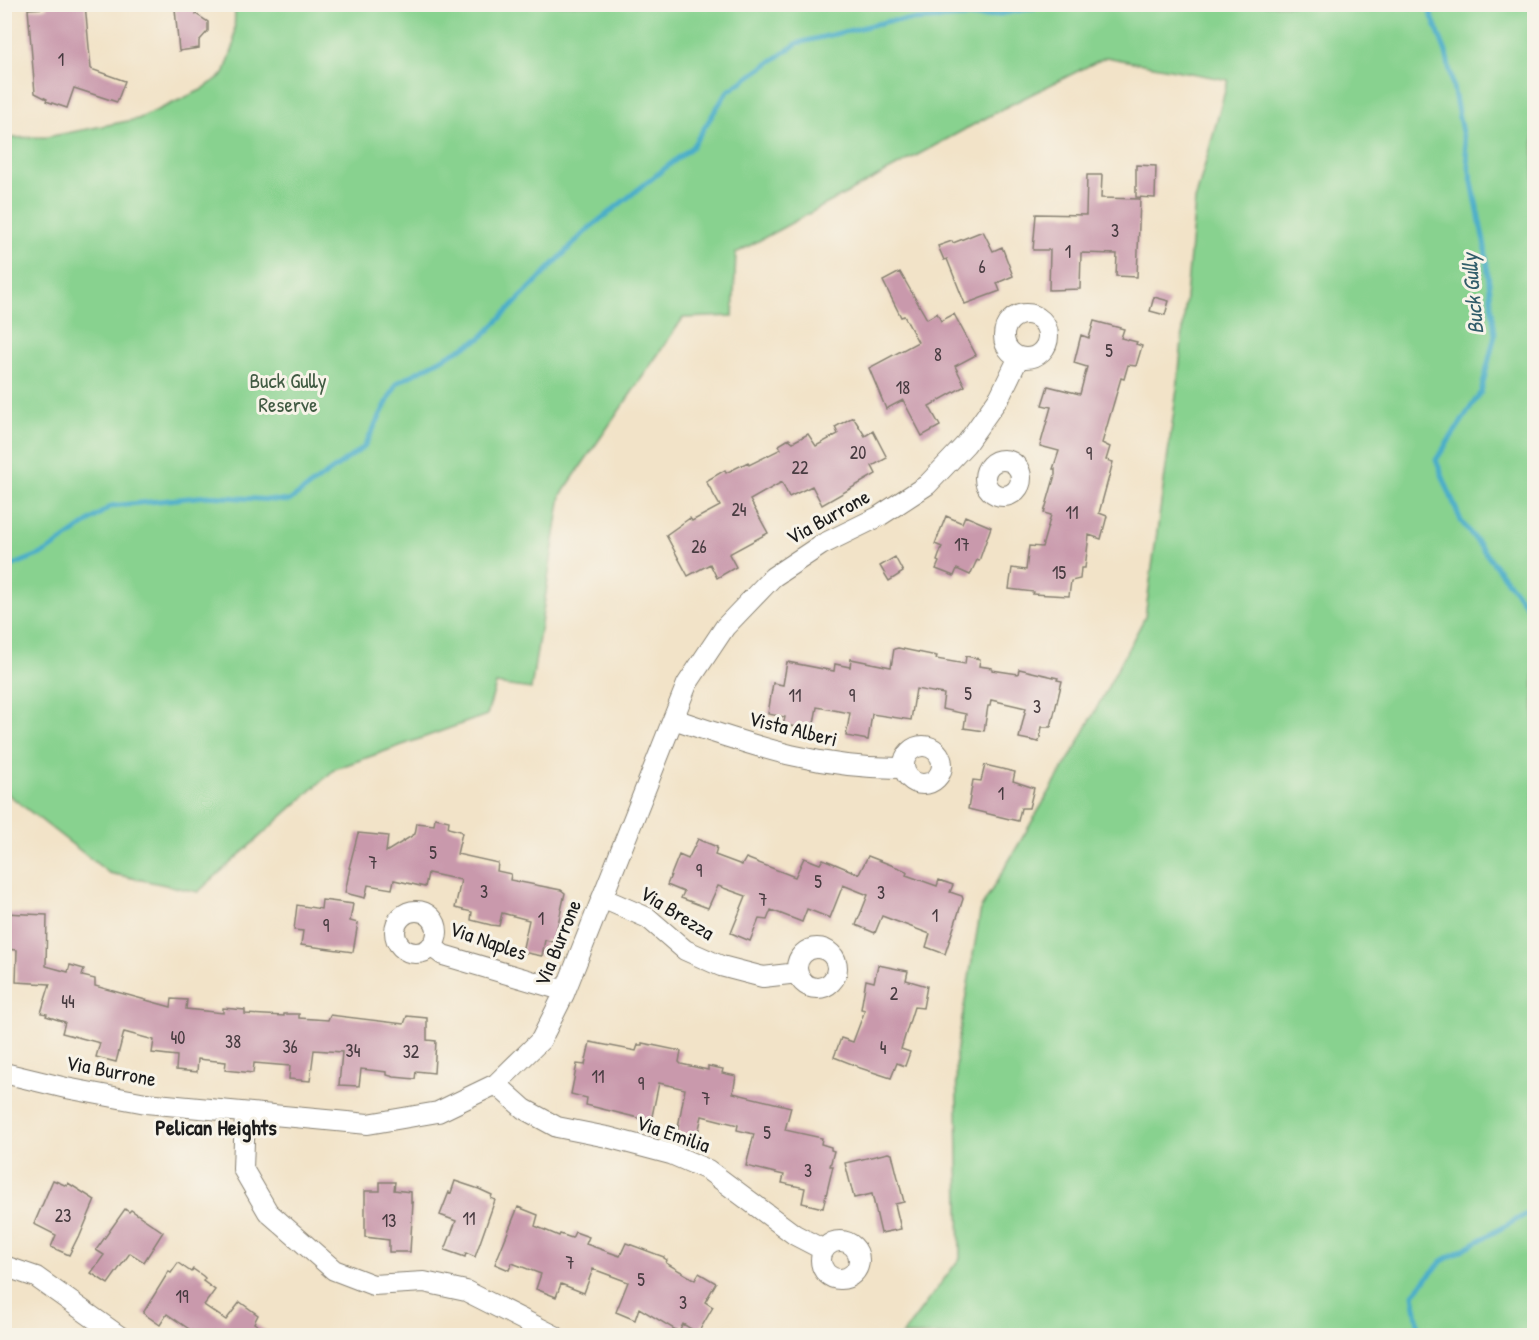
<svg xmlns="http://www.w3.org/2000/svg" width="1539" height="1340" viewBox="0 0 1539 1340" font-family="'Patrick Hand',sans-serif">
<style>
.green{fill:#88d28f;stroke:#527756;stroke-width:1.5}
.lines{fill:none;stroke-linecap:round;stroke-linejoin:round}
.stream{stroke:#4aadc9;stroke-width:5}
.building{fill:#c999ac}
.minor-casing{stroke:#878072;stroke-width:22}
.minor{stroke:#fff;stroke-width:20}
.labels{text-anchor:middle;stroke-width:6;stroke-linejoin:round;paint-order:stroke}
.number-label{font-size:18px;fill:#473b40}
.park-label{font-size:21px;fill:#425c44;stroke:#f7f3e8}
.street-label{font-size:21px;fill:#1c1c1c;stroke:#f7f3e8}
.water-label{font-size:22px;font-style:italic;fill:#315d6a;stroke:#f7f3e8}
.neighbourhood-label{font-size:22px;font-weight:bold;fill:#1c1c1c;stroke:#f7f3e8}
</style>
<rect width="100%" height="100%" fill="#f7f3e8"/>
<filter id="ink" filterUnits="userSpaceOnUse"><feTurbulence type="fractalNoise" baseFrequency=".0167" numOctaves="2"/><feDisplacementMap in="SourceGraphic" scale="12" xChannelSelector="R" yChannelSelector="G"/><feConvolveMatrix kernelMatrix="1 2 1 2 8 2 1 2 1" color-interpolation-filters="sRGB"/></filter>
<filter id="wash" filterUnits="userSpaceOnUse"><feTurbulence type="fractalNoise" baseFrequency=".008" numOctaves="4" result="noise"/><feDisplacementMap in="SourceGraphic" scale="24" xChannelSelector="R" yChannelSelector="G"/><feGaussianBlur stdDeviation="1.35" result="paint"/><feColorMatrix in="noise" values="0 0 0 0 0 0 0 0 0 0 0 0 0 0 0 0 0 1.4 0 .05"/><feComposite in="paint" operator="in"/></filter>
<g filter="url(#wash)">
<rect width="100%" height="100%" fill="#f2e3c8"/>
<path class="green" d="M 235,5 L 1534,5 L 1534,1335 L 902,1335 L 960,1258 L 956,1054 L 981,908 L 1076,747 L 1145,617 L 1178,382 L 1195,201 L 1228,80 L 1106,57 L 1010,105 L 736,253 L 733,316 L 683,318 L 561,495 L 531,689 L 496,684 L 487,715 L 335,769 L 198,892 L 109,873 L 5,792 L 5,138 L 47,137 L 138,119 L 201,90 L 224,74 L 234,45 Z"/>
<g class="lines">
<path class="stream" d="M 1427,4 L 1446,52 L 1485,247 L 1495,335 L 1481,392 L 1436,460 L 1461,521 L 1534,616
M 4,569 L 46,552 L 111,506 L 207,496 L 289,501 L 364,447 L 397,383 L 481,338 L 588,229 L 692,147 L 727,92 L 798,43 L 889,21 L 988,16 L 1034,8 L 1036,4
M 1420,1336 L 1413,1294 L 1442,1261 L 1534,1210"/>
</g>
<g id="blocks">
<path class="building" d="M 47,4 L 85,4 L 91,69 L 125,81 L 117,102 L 74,88 L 67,108 L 46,101 L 47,99 L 35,93 L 28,9 L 47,8 Z
M 196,8 L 196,14 L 208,22 L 208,31 L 199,41 L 199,48 L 179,51 L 175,9 Z
M 1136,165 L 1156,166 L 1155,198 L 1136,197 Z
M 1087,175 L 1102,175 L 1101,198 L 1140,199 L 1137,277 L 1116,276 L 1117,254 L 1081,253 L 1080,289 L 1049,290 L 1050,250 L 1033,250 L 1036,214 L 1086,215 Z
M 983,231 L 993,251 L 1002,247 L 1013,276 L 997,283 L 1000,291 L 965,304 L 947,259 L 944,260 L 938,246 L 952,241 L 953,243 Z
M 900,272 L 927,319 L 937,313 L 941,321 L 954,314 L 976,355 L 955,366 L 965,386 L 929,406 L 940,426 L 922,436 L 903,400 L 886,409 L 869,368 L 918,342 L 904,316 L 901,317 L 883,281 Z
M 1154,297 L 1169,301 L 1165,315 L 1150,311 Z
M 1094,321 L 1124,329 L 1121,338 L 1137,342 L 1136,344 L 1142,346 L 1136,366 L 1128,365 L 1124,379 L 1121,378 L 1102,443 L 1110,447 L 1106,460 L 1113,462 L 1099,513 L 1107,516 L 1101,539 L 1089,535 L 1085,568 L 1081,568 L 1080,579 L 1071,581 L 1069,596 L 1033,594 L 1034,592 L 1009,589 L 1012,568 L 1026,570 L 1029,546 L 1042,547 L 1051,515 L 1044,513 L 1055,475 L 1055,469 L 1053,469 L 1059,451 L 1040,446 L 1051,407 L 1042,405 L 1048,386 L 1080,394 L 1087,367 L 1074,363 L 1081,335 L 1089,338 Z
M 853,417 L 865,436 L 873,431 L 887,458 L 872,466 L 876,474 L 822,505 L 812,486 L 789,497 L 782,482 L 750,500 L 768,533 L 729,554 L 736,567 L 717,578 L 710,564 L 688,576 L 666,535 L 690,518 L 692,521 L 720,506 L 706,481 L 725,470 L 726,473 L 748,462 L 749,465 L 781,449 L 779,445 L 789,439 L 793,442 L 808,434 L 816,446 L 838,434 L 835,427 Z
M 946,516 L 962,523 L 965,516 L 991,527 L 979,561 L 977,560 L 970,575 L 957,569 L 954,576 L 936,569 L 939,562 L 937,561 L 942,547 L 935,544 Z
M 895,557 L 903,572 L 889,581 L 880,566 Z
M 898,648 L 937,656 L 936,659 L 965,664 L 966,656 L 980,659 L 979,666 L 992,668 L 992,670 L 1018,674 L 1019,669 L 1058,678 L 1057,680 L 1062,681 L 1051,727 L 1042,727 L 1039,742 L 1019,738 L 1026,708 L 991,700 L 990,706 L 988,706 L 984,731 L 964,728 L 966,714 L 942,709 L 944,694 L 916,689 L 911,720 L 872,714 L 868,740 L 846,736 L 850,713 L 817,707 L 813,729 L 783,725 L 785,717 L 768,714 L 773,683 L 783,685 L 787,662 L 834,671 L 835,664 L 850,667 L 851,659 L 891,667 L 894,649 Z
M 985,765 L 1015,772 L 1013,781 L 1034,788 L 1029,808 L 1021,808 L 1018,821 L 968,809 L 973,780 L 981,781 Z
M 435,818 L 449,821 L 448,828 L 460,831 L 462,833 L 457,854 L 498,863 L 497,871 L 511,874 L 510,880 L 561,890 L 565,893 L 554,942 L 545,940 L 542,956 L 522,952 L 529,920 L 502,913 L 499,926 L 491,925 L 471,920 L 472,912 L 455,908 L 461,880 L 428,873 L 425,887 L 394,880 L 392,889 L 368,885 L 365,898 L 345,893 L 350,868 L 349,868 L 358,833 L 388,836 L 386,852 L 415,834 L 417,823 L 434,825 Z
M 698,839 L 717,847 L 715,855 L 742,865 L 746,858 L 795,877 L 804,858 L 820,864 L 823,859 L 859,874 L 868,856 L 904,870 L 907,873 L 906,875 L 937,886 L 939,880 L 953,885 L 950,892 L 962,896 L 963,899 L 945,954 L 926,947 L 930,934 L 882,916 L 875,933 L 856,925 L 868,895 L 843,885 L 830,918 L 807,909 L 802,922 L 771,910 L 767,920 L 759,919 L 750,941 L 731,933 L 746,896 L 718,886 L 708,908 L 681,898 L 684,892 L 667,885 L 679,855 L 688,859 Z
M 322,900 L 353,904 L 350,921 L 358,923 L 353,952 L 301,945 L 303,931 L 294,930 L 297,905 L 321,909 Z
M 4,913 L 47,915 L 46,966 L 68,972 L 70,965 L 84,969 L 82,976 L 95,979 L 95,986 L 171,1007 L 172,999 L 187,1000 L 186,1009 L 223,1013 L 223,1008 L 245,1010 L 245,1014 L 284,1016 L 284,1014 L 299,1014 L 299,1018 L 328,1020 L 330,1015 L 404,1024 L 407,1016 L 427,1018 L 427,1040 L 436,1041 L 434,1073 L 416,1071 L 415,1079 L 394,1077 L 387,1075 L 387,1072 L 361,1069 L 359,1086 L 339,1085 L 342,1052 L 314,1050 L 310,1081 L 289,1079 L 290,1066 L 254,1063 L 253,1073 L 225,1070 L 226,1062 L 198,1059 L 197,1072 L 176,1070 L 177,1056 L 152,1053 L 154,1040 L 124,1032 L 116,1062 L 96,1057 L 100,1043 L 62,1033 L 65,1022 L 46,1016 L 47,1014 L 41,1013 L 50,984 L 16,982 L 17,950 L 4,949 Z
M 878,965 L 908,971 L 906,980 L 927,986 L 923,1008 L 914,1007 L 901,1049 L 910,1052 L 905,1066 L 897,1063 L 891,1078 L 857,1067 L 857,1066 L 834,1057 L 841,1038 L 853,1042 L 865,1010 L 861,1009 L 866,980 L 874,982 Z
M 590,1042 L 636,1051 L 638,1045 L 642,1045 L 642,1043 L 681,1051 L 679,1062 L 681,1064 L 708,1070 L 708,1066 L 723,1069 L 722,1073 L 736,1076 L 733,1093 L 791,1107 L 785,1130 L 822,1138 L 821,1144 L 831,1147 L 831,1150 L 834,1151 L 830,1166 L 833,1166 L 823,1208 L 802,1203 L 805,1188 L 782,1183 L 784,1175 L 746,1166 L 754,1134 L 737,1130 L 738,1125 L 702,1116 L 697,1137 L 677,1133 L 685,1089 L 659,1083 L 651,1121 L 586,1105 L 587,1098 L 571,1094 L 577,1064 L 585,1065 Z
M 888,1153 L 892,1154 L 904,1202 L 895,1204 L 901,1229 L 881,1233 L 872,1194 L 854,1198 L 845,1163 Z
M 53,1180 L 67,1186 L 68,1183 L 95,1200 L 79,1238 L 78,1237 L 69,1255 L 51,1247 L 56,1235 L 34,1224 Z
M 455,1181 L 479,1189 L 492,1195 L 491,1198 L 495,1200 L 475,1257 L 466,1253 L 465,1257 L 445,1250 L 456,1221 L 440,1215 L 449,1192 L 451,1193 Z
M 380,1182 L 395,1182 L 394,1190 L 411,1192 L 411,1203 L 413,1202 L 410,1252 L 389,1252 L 389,1240 L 365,1237 L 365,1191 L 380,1191 Z
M 518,1207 L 538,1215 L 535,1226 L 559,1236 L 560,1234 L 572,1238 L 575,1232 L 589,1237 L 586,1244 L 620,1256 L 626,1243 L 664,1257 L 664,1258 L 667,1260 L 666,1263 L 695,1280 L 699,1273 L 716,1283 L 705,1302 L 713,1307 L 698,1333 L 683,1324 L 679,1332 L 639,1308 L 635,1320 L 616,1312 L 628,1282 L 593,1269 L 584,1293 L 561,1284 L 556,1297 L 536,1289 L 541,1274 L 512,1263 L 509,1270 L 495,1264 Z
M 125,1209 L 129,1212 L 131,1210 L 163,1232 L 144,1262 L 130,1253 L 108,1284 L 91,1273 L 104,1255 L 96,1250 Z
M 178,1263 L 191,1272 L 193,1269 L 203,1276 L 205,1278 L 203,1281 L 215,1290 L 204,1305 L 226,1320 L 240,1302 L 258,1315 L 254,1323 L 272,1335 L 198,1335 L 167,1314 L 160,1325 L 143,1313 L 169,1271 L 171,1273 Z"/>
</g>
</g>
<g filter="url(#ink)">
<use href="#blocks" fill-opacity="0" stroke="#878072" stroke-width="1.5"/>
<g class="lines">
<g class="minor-casing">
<path id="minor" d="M1004 336a22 22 0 1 1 44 0a22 22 0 1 1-44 0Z
M985 478a18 18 0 1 1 36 0a18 18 0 1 1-36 0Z
M 674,719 C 754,746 818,769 904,768
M904 765a19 19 0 1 1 38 0a19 19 0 1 1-38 0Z
M 602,898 L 648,918 L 685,950 L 721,966 L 763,977 L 798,973
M395 932a21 21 0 1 1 42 0a21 21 0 1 1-42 0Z
M 431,946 L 443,955 L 565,991
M797 968a20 20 0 1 1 40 0a20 20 0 1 1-40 0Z
M 4,1073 L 66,1088 L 146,1103 L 368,1124 L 438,1112 L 496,1084 L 541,1040 L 564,994 L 687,684 L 725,627 L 773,577 L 821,545 L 878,517 L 927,485 L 966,444 L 1000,396 L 1019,357
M 496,1084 L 524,1109 L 557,1127 L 607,1137 L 671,1154 L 708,1170 L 795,1235 L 824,1250
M 245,1113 L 243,1169 L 268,1212 L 334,1270 L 373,1285 L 424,1282 L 466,1291 L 555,1336
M821 1260a19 19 0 1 1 38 0a19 19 0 1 1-38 0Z
M 4,1266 L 36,1277 L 119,1336"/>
</g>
<use href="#minor" class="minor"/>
</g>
</g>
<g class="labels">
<g class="number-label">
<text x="61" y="66">1</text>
<text x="1115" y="237">3</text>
<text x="1068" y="258">1</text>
<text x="982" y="273">6</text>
<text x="1109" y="357">5</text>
<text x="938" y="361">8</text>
<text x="903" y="394">18</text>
<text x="858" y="459">20</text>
<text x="1089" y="460">9</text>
<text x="800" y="474">22</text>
<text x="739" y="516">24</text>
<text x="1072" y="519">11</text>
<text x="962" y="551">17</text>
<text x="699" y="553">26</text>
<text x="1059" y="579">15</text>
<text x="968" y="700">5</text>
<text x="795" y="702">11</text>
<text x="852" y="702">9</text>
<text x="1037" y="713">3</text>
<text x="1001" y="800">1</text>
<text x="433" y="859">5</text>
<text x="373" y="869">7</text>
<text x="699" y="877">9</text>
<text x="818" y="888">5</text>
<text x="484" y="898">3</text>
<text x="881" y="899">3</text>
<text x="763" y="906">7</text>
<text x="935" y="922">1</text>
<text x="541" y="925">1</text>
<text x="326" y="932">9</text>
<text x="894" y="1000">2</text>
<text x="68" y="1008">44</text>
<text x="178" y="1044">40</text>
<text x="233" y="1048">38</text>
<text x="290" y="1053">36</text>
<text x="883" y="1054">4</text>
<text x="353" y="1057">34</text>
<text x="411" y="1058">32</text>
<text x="598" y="1083">11</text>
<text x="641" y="1090">9</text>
<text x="706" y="1105">7</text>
<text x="767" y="1139">5</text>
<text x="808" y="1177">3</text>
<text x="63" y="1222">23</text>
<text x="469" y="1225">11</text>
<text x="389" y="1227">13</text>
<text x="570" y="1269">7</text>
<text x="641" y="1286">5</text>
<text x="182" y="1303">19</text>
<text x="683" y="1309">3</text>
</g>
<g class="park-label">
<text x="288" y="388">Buck Gully<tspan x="288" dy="24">Reserve</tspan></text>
</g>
<g class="street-label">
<text transform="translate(828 517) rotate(-29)" y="7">Via Burrone</text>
<text transform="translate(793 729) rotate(14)" y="7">Vista Alberi</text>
<text transform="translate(677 913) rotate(32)" y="7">Via Brezza</text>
<text transform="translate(488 941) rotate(19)" y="7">Via Naples</text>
<text transform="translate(558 943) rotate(-68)" y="7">Via Burrone</text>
<text transform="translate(111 1071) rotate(11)" y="7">Via Burrone</text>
<text transform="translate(673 1134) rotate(19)" y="7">Via Emilia</text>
</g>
<g class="water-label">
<text transform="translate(1472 294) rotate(-95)" y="8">Buck Gully</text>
</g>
<g class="neighbourhood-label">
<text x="216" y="1135">Pelican Heights</text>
</g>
</g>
<rect width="1539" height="1340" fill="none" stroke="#f7f3e8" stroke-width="24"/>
</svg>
